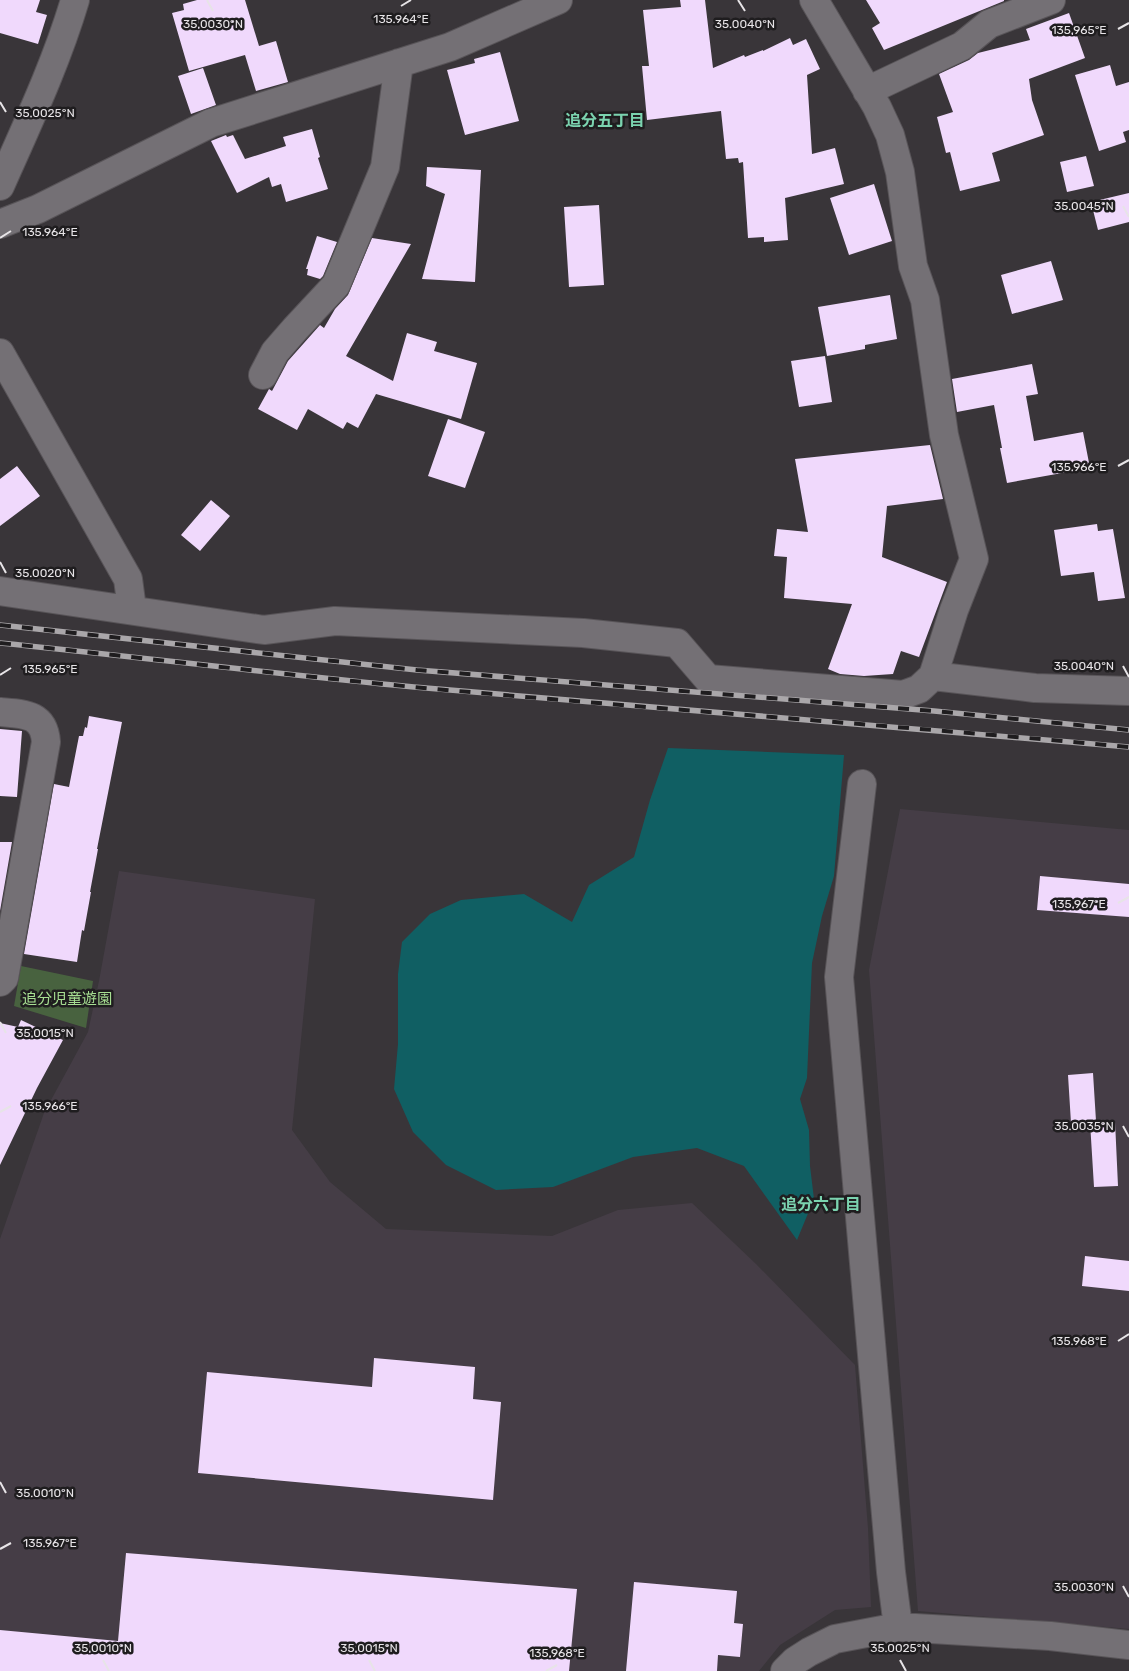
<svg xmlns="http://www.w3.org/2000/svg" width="1129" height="1671" viewBox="0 0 1129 1671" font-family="Rubik,'Noto Sans JP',sans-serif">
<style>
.built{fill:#453d46}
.green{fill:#48623f}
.water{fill:#105f63}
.building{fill:#f0d9fc}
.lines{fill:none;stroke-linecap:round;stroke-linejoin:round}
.minor-casing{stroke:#585458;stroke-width:30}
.minor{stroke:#747075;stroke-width:28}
.rail-casing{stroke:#aaa7aa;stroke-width:5.5}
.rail{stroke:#1f1d1f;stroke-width:4;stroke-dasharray:11;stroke-linecap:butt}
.ticks{fill:none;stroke:#e7e4e7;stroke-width:2}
.labels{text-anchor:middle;stroke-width:5;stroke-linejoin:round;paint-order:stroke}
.park-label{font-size:15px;fill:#a7df92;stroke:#1f1d1f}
.neighbourhood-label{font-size:16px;font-weight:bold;fill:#7bd3af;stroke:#1f1d1f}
.ticks-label{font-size:12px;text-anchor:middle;fill:#e7e4e7;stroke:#1f1d1f;stroke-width:5;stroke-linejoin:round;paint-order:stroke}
</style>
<rect width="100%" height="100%" fill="#393539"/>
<path class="built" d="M 900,809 L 1129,830 L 1129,1629 L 918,1611 L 869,970 Z
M 119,871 L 315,899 L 292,1130 L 330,1182 L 386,1229 L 552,1236 L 618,1210 L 692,1203 L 756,1264 L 855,1365 L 868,1528 L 871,1607 L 835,1610 L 780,1645 L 759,1671 L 0,1671 L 0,1239 L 44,1113 L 88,1032 L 99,981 Z"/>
<path class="green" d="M 21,966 L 93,981 L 86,1028 L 14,1006 Z"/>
<path class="water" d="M 668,748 L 844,755 L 834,876 L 822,916 L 812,963 L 807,1078 L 800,1099 L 809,1130 L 810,1166 L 814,1199 L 797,1240 L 744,1166 L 697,1148 L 633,1157 L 553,1187 L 496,1190 L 446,1165 L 413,1132 L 394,1089 L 398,1044 L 398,974 L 402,942 L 430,914 L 461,900 L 524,894 L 572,922 L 589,885 L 634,857 L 650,800 Z"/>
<path class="building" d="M 0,0 L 40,0 L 36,12 L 47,15 L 38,44 L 0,33 Z
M 197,0 L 245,0 L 259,46 L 276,41 L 288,82 L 256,91 L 245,55 L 189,71 L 172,13 L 184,10 L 183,4 Z
M 680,0 L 705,0 L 713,68 L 744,55 L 745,57 L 763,50 L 763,51 L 790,38 L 793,45 L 806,39 L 820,69 L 807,75 L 812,154 L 835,148 L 844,184 L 785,198 L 788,240 L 764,242 L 764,237 L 748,238 L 743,162 L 739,163 L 738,158 L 726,159 L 721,111 L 647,120 L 642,66 L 649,66 L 643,10 L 681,7 Z
M 866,0 L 1004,0 L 1004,1 L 884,50 L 872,28 L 880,23 Z
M 1069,13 L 1085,58 L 1029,79 L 1032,100 L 1044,135 L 992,153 L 1000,181 L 960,191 L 950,152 L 946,153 L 937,117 L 953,112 L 939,74 L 969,60 L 978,53 L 1030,40 L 1026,29 Z
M 500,52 L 519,121 L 465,135 L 447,70 L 475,63 L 474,59 Z
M 1110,65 L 1116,86 L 1129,82 L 1129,130 L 1123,132 L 1126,142 L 1099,151 L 1075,75 Z
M 203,68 L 216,105 L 191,114 L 178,76 Z
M 312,129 L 320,157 L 318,158 L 328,189 L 286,202 L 281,184 L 272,187 L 269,177 L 237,193 L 211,141 L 226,135 L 227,137 L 233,135 L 245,159 L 286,146 L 283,137 Z
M 1086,156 L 1094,186 L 1067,192 L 1060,162 Z
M 427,167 L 481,170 L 475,282 L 422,279 L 445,194 L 426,186 Z
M 874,184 L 892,241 L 849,255 L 830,198 Z
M 1129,193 L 1129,222 L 1098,230 L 1091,202 Z
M 599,205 L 604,285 L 569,287 L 564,207 Z
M 317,236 L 337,242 L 323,276 L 320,279 L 307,275 L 308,269 L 306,269 Z
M 372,238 L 411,244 L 346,356 L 393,381 L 407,333 L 437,342 L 434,351 L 477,363 L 461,419 L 376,394 L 358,428 L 347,422 L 343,429 L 308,409 L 297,430 L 258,409 L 269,389 L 272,391 L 288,361 L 320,325 L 324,328 L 335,309 L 348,295 Z
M 1051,261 L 1063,300 L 1012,314 L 1001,275 Z
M 890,295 L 897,339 L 865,345 L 865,349 L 827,356 L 818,307 Z
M 825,356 L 832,402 L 799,407 L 791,361 Z
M 1032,364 L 1038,394 L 1026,396 L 1034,441 L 1083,432 L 1090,468 L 1007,483 L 1000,448 L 1002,448 L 994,405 L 957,412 L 952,379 Z
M 448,419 L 485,432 L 465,488 L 428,476 Z
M 930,445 L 943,499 L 887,506 L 882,557 L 947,582 L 919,657 L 901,651 L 893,674 L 864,676 L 840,674 L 828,669 L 852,604 L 784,598 L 787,557 L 774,556 L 777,529 L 808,532 L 795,459 Z
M 17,466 L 40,496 L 0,526 L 0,479 Z
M 211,500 L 230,516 L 200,551 L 181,535 Z
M 1097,524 L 1098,531 L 1113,529 L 1125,598 L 1098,601 L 1094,572 L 1061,576 L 1054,530 Z
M 89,716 L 122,722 L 97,849 L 98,849 L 90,892 L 91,892 L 84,931 L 82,930 L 77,962 L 24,954 L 54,784 L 69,787 L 79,736 L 83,736 L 85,727 L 87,728 Z
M 0,729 L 22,731 L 17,797 L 0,796 Z
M 0,842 L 12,842 L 0,911 Z
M 1040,876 L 1129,884 L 1129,917 L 1037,910 Z
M 21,1020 L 63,1040 L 37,1088 L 0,1165 L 0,1023 L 18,1027 Z
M 1093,1073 L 1096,1121 L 1091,1122 L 1115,1121 L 1118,1186 L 1094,1187 L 1090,1122 L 1071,1123 L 1068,1075 Z
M 1085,1256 L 1129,1261 L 1129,1291 L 1082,1286 Z
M 374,1358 L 475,1367 L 473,1399 L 501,1402 L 493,1500 L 198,1473 L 207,1372 L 372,1387 Z
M 126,1553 L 577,1589 L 569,1671 L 0,1671 L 0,1630 L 118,1641 Z
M 634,1582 L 737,1591 L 734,1623 L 743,1624 L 740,1657 L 718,1655 L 717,1671 L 626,1671 Z"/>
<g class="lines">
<g class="minor-casing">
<path id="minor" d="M 867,91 L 962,46 L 989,24 L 1051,0
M 0,186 C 27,125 56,64 75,0
M 0,224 L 38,209 L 211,123 L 450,47 L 558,0
M 0,353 L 128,579 L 132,609
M 263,375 L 275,352 L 295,329 L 336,285 L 385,167 L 399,63
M 0,591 L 264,630 L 335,621 L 583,633 L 677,643 L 708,679 L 903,695 L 919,689 L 933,676 L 954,610 L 974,559 L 944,435 L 925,300 L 913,266 L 900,172 L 890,135 L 877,107 L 814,0
M 933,676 L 1035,688 L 1129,691
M 0,712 C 23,714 44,713 46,742 L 4,978 L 0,982
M 862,784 L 839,977 L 891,1572 L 898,1627
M 785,1671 L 795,1661 L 809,1652 L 835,1639 L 898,1627 L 1050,1636 L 1129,1645"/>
</g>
<use href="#minor" class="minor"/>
<g class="rail-casing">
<path id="rail" d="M 0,625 L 417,670 L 934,711 L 1129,730
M 0,643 C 138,657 276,674 414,687 C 652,709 891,725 1129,747"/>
</g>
<use href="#rail" class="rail"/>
</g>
<path class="ticks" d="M 207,0 L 213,11M 738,0 L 745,11M 401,6 L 411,0M 1118,29 L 1129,23M 0,102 L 6,112M 1123,206 L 1129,217M 0,238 L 11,231M 1118,466 L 1129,460M 0,562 L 6,573M 1123,666 L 1129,677M 0,675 L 11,668M 1118,903 L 1129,897M 0,1022 L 6,1033M 0,1112 L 11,1106M 1123,1126 L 1129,1137M 1118,1341 L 1129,1334M 0,1482 L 6,1493M 0,1549 L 11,1543M 1123,1586 L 1129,1597M 103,1660 L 109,1671M 369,1660 L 375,1671M 900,1660 L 906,1671M 546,1671 L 557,1665"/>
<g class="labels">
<g class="park-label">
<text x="67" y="1004">追分児童遊園</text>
</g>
<g class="neighbourhood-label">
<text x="605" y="126">追分五丁目</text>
<text x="821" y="1210">追分六丁目</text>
</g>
</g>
<g class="ticks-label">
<text x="401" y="23">135.964°E</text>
<text x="213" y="28">35.0030°N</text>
<text x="745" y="28">35.0040°N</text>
<text x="1079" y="34">135.965°E</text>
<text x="45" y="117">35.0025°N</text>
<text x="1084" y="210">35.0045°N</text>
<text x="50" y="236">135.964°E</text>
<text x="1079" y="471">135.966°E</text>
<text x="45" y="577">35.0020°N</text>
<text x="1084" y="670">35.0040°N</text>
<text x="50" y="673">135.965°E</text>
<text x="1079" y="908">135.967°E</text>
<text x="45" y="1037">35.0015°N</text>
<text x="50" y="1110">135.966°E</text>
<text x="1084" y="1130">35.0035°N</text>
<text x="1079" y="1345">135.968°E</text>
<text x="45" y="1497">35.0010°N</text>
<text x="50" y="1547">135.967°E</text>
<text x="1084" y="1591">35.0030°N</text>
<text x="103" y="1652">35.0010°N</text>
<text x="369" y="1652">35.0015°N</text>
<text x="900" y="1652">35.0025°N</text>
<text x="557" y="1657">135.968°E</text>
</g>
</svg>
